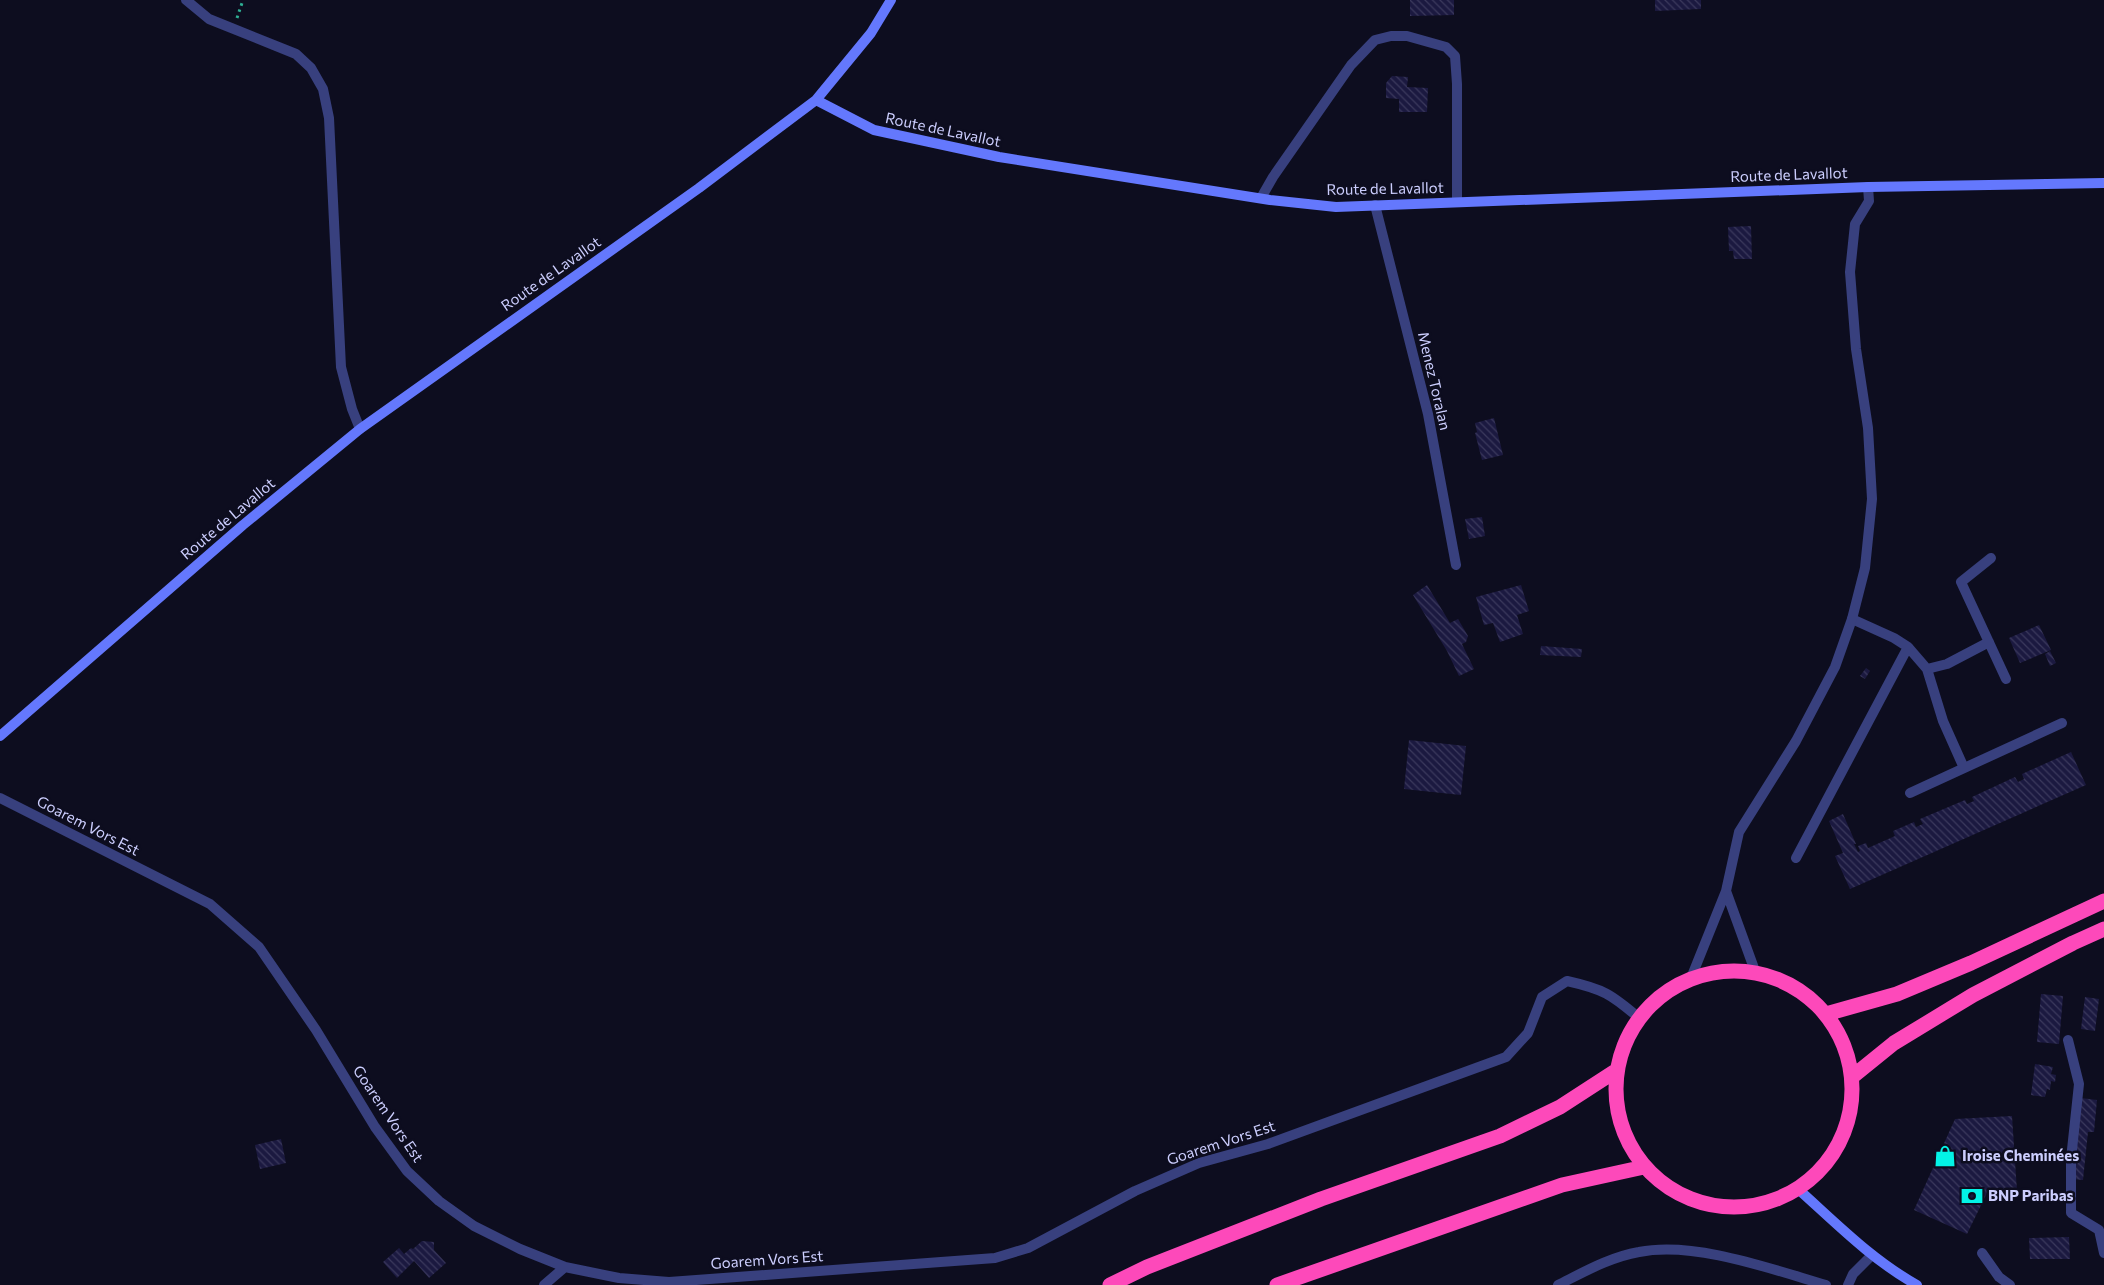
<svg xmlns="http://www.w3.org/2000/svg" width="2104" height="1285" viewBox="0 0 2104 1285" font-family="Commissioner,sans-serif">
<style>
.building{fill:url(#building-back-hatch)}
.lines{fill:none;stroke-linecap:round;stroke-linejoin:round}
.path{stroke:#2faf94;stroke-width:3;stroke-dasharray:2.5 4;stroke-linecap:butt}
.lane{stroke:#38407e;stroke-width:10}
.street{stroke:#38407e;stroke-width:10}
.secondary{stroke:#6478fd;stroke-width:10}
.highway{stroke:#fd49ba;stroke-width:15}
.labels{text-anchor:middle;stroke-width:5;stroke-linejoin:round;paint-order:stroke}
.street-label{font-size:15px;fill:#cccefe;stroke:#0d0d1f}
.poi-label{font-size:15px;font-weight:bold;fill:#cccefe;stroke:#0d0d1f;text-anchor:start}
</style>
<defs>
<pattern id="building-back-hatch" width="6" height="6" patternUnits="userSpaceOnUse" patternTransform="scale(1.25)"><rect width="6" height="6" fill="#1b1940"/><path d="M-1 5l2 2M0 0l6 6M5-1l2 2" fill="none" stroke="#3b395d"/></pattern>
</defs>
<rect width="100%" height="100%" fill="#0d0d1f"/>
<path class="building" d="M 1410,0 L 1454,0 L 1454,15 L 1410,16 Z
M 1655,0 L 1701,0 L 1701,9 L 1655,11 Z
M 1392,76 L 1408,77 L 1407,87 L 1428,88 L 1427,112 L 1399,112 L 1399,99 L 1386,98 L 1386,83 Z
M 1751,226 L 1752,259 L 1734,259 L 1733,251 L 1729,251 L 1728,227 Z
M 1494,418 L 1503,455 L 1482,460 L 1475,433 L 1477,432 L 1475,423 Z
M 1482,517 L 1485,536 L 1469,539 L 1465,519 Z
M 1427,585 L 1450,623 L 1458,619 L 1468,636 L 1466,642 L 1462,644 L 1474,669 L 1459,676 L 1447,651 L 1413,595 Z
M 1521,585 L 1529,611 L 1517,615 L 1523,634 L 1500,642 L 1493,623 L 1484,625 L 1476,597 Z
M 2039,625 L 2051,650 L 2020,663 L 2009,638 Z
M 1541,646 L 1582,649 L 1581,657 L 1540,655 Z
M 2050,651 L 2056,663 L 2050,666 L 2045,654 Z
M 1866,668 L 1870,671 L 1865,679 L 1860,676 Z
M 1409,740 L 1466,746 L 1461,795 L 1404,789 Z
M 2071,752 L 2086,785 L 1850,889 L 1835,856 L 1843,853 L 1829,821 L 1843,814 L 1856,844 L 1854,844 L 1858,852 L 1860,851 L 1858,846 L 1866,843 L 1868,848 L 1895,836 L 1893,831 L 1914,822 L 1916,827 L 1923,824 L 1920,819 L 1965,800 L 1967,804 L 1974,801 L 1972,797 L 2015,777 L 2018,782 L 2024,779 L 2022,774 Z
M 2041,994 L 2063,996 L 2059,1044 L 2037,1042 Z
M 2085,997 L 2099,999 L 2095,1031 L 2081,1029 Z
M 2035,1064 L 2053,1067 L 2051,1074 L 2056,1075 L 2055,1082 L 2051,1081 L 2050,1090 L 2047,1089 L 2045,1097 L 2031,1095 Z
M 2081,1098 L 2097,1100 L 2094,1132 L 2088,1132 L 2083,1180 L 2071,1179 Z
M 2012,1116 L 2017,1191 L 1987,1193 L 1967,1234 L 1914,1210 L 1955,1119 Z
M 281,1139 L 286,1163 L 260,1169 L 255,1145 Z
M 2069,1237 L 2070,1259 L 2030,1259 L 2029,1238 Z
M 422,1241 L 434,1242 L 434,1250 L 446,1263 L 429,1278 L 414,1261 L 397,1278 L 383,1262 L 399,1248 L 404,1254 L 411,1248 L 413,1249 Z"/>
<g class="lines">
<path class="path" d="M 237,18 L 243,0"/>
<path class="lane" d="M 1261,198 L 1273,177 L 1351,65 L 1375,40 L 1391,36 L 1407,36 L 1446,47 L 1455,56 L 1457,84 L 1457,202
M 1991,558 L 1961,582 L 2006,679
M 1908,647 L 1927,669 L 1943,721 L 1964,768
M 1927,669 L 1947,664 L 1989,642
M 1910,793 L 2062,723
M 1796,858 L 1908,647 L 1894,638 L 1852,619"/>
<path class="street" d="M 186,0 L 209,19 L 296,54 L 311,68 L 323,89 L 329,118 L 341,367 L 352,409 L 360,429
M 1375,205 L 1428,414 L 1456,565
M 0,798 L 210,904 L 259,947 L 316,1030 L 375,1127 L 407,1171 L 439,1201 L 474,1226 L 520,1249 L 565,1267 L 619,1278 L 669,1282 L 995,1258 L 1028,1248 L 1135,1191 L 1199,1163 L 1268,1144 L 1506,1057 L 1528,1033 L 1542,997 L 1567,981 C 1603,989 1611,994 1639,1018
M 1726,891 L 1755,971
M 1691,978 L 1726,891 L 1739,832 L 1796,741 L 1835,667 L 1852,619 L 1865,568 L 1872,499 L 1868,428 L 1856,349 L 1850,272 L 1855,224 L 1869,201 L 1868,187
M 2068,1040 L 2079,1084 L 2071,1159 L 2071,1213 L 2099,1230 L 2104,1253
M 1982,1253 L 1999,1277 L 2010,1285
M 544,1285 L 565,1267
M 1558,1285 C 1584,1272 1610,1257 1639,1252 C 1695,1241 1771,1269 1826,1285
M 1848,1285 L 1853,1274 L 1872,1255"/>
<path class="secondary" d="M 816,100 L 874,130 L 999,157 L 1270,200 L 1336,207 L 1868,187 L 2104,183
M 0,736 L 243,525 L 360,429 L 699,188 L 816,100 L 871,33 L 891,0
M 1798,1189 C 1836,1223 1872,1260 1917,1285"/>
<path class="highway" d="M1616 1089a118 118 0 1 1 236 0a118 118 0 1 1-236 0Z
M 1826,1014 L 1897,994 L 1971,963 L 2104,901
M 1852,1077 L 1894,1043 L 1973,995 L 2073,943 L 2104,929
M 1110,1285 L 1147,1267 L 1321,1199 L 1500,1136 L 1560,1107 L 1614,1072
M 1277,1285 L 1562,1185 L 1644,1167"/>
</g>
<defs>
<g id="shop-bare" transform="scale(1.725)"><path d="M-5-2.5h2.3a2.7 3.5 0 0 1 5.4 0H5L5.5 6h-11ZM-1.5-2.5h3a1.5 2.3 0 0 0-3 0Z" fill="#03f3e6" stroke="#0d0d1f" stroke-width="2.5" paint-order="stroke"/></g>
<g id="bank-bare" transform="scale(1.725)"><path d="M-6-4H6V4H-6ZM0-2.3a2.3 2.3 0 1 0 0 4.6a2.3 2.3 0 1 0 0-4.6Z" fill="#03f3e6" stroke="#0d0d1f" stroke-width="2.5" paint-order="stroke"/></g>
</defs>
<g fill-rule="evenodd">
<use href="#shop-bare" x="1945" y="1156"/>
<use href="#bank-bare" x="1972" y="1196"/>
</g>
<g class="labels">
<g class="street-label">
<text transform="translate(943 130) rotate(12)" y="5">Route de Lavallot</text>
<text transform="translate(1789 175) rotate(-2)" y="5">Route de Lavallot</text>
<text transform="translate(1385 189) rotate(-1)" y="5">Route de Lavallot</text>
<text transform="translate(551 274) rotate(-35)" y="5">Route de Lavallot</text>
<text transform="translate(1434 381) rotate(77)" y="5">Menez Toralan</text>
<text transform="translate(228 519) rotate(-40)" y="5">Route de Lavallot</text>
<text transform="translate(88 826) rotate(27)" y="5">Goarem Vors Est</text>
<text transform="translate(388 1114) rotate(56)" y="5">Goarem Vors Est</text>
<text transform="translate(1221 1143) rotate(-18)" y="5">Goarem Vors Est</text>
<text transform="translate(767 1260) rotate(-4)" y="5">Goarem Vors Est</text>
</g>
<g class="poi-label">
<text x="1962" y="1161">Iroise Cheminées</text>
<text x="1988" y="1201">BNP Paribas</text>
</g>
</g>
</svg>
